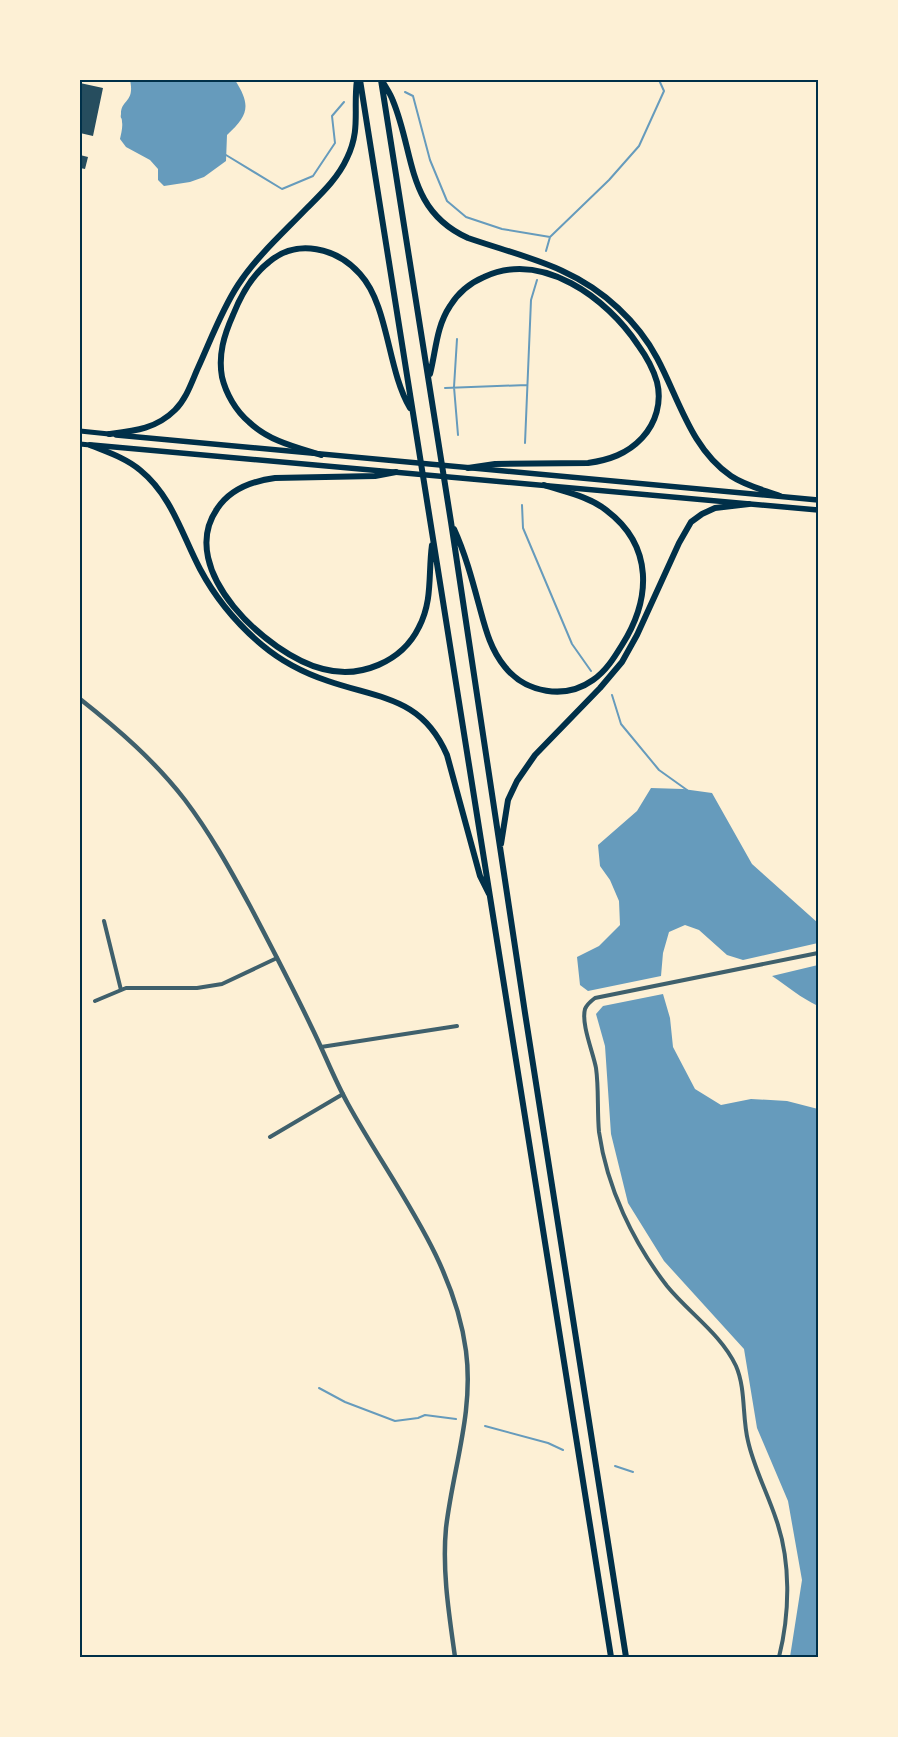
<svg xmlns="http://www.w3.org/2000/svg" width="898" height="1737" viewBox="0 0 898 1737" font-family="Lato,sans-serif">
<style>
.water{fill:#669bbc}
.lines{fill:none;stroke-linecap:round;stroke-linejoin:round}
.stream{stroke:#669bbc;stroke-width:2}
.building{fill:#264d5e}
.minor{stroke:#3f606c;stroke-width:4}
.tertiary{stroke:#3f606c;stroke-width:4.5}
.secondary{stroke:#003049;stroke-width:5}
.primary{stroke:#003049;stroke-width:5.5}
.motorway{stroke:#003049;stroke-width:6}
.neatline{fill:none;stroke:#003049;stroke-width:2}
</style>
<rect width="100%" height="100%" fill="#fdf0d5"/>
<path class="water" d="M 130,80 L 235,80 C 251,105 249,115 227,135 L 226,161 L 204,177 L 190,182 L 164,186 L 158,180 L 158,169 L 150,160 L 126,147 L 120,139 C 121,134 123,127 122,122 C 122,116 120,120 121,114 C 121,99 135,103 130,80 Z
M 651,788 L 683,789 L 712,793 L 752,864 L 818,923 L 818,943 L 743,960 L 727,955 L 699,930 L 685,925 L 669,932 L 663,953 L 661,976 L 588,991 L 580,985 L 577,957 L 599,946 L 620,925 L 619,901 L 610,880 L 600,866 L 598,845 L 637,811 Z
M 818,965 L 818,1006 C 801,998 787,986 772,976 Z
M 663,994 L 670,1018 L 673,1047 L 695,1089 L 721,1105 L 751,1099 L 787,1101 L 818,1109 L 818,1657 L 790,1657 L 802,1580 L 788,1501 L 757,1428 L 744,1349 L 664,1261 L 628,1203 L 611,1134 L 605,1046 L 596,1014 L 603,1006 Z"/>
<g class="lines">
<path class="stream" d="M 405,92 L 413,96 L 430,160 L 447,201 L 466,217 L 502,229 L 550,237
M 226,155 L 282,189 L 313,176 L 335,143 L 332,116 L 344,102
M 550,237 L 609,180 L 639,146 L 664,91 L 659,80
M 546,251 L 550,237
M 457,339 L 454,387 L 458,435
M 445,388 L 527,385
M 525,443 L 531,300 L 537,280
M 522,505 L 523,528 L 572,644 L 591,671
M 612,695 L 621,724 L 659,770 L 687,790
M 319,1388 L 345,1402 L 395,1421 L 418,1418 L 425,1415 L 456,1419
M 485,1426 L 548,1443 L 563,1450
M 615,1466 L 633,1472"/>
</g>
<path class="building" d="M 80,83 L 103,88 L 93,136 L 80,133 Z
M 80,155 L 88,157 L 85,169 L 80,168 Z"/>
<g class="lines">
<path class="minor" d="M 104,921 L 121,990
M 95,1001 L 126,988 L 197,988 L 222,984 L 277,958
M 321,1047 L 457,1026
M 270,1137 L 343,1094
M 779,1657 C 790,1613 791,1561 776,1519 C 767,1492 754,1468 748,1441 C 742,1417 746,1389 736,1366 C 721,1334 689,1313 667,1286 C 633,1242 607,1188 599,1132 C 597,1111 599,1089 596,1068 C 593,1052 581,1024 585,1009 C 587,1004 591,1001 595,998 L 818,953"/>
<path class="tertiary" d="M 80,699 C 118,729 155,761 185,800 C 210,833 230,869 250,906 C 271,946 292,986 311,1026 C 324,1052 334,1079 348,1104 C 392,1184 454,1259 466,1351 C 474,1412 453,1468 446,1528 C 442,1571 449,1614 455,1657"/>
<path class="secondary" d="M 80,431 L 109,434
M 80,444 L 90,445"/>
<path class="primary" d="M 116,435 L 818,500
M 92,445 L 818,510"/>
<path class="motorway" d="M 360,80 L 611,1657
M 381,80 L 451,522 L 525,1013 L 626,1657
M 384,84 C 387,89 391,95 393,101 C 415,154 406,210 468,238 C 523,257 574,266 618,308 C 633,322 647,339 657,358 C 679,399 691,449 731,476 C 746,486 764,490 780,496
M 430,374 C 436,351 436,327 450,306 C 458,293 470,283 484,277 C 542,250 607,298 638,345 C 646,356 653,368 657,382 C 662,402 656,423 642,438 C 627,454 609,460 588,463 L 495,464 L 468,468
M 109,434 C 134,431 156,429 175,410 C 186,399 191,384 197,370 C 210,342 221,311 238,285 C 257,256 283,233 307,208 C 322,193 338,178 347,158 C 361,129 353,110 357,80
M 90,445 C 107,452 126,458 140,470 C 172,496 182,535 200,569 C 216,599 236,623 262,645 C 281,661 304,673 328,681 C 380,699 422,697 447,755 L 480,876 L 489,894
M 321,455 C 295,447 269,441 249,422 C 236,411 226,394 222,377 C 218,355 224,335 233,315 C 241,295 252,275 269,262 C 297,238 337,248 360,274 C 389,306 387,369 410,408
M 396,472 L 375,476 L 275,478 C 252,481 230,489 217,509 C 175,570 268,655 323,669 C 360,679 402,662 419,627 C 433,600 428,574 432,545
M 454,529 C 465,553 472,579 479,605 C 485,627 490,649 505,667 C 526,693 565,700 593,680 C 606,671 614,658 622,645 C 651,599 654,546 606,510 C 588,496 565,492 544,485
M 501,844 L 508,800 L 517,781 L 535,755 L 600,688 L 622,662 L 637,635 L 679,543 L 691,522 L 702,514 L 715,508 L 749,504"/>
</g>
<rect width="898" height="1737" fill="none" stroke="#fdf0d5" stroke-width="162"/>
<rect x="81" y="81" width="736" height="1575" class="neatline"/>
</svg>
